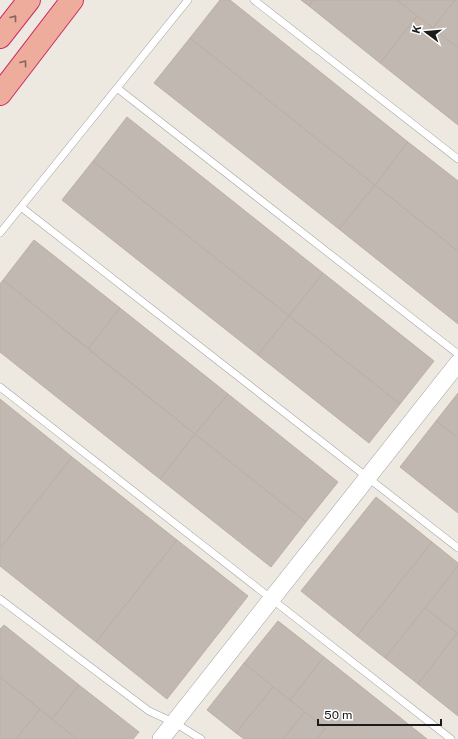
<svg xmlns="http://www.w3.org/2000/svg" width="458" height="739" viewBox="0 0 458 739" font-family="'Public Sans',sans-serif">
<style>
.building{fill:#c1b8b1;stroke:#beafa4}
.lines{fill:none;stroke-linecap:round;stroke-linejoin:round}
.service-casing{stroke:#a2a2a2;stroke-width:8}
.tertiary-casing{stroke:#a2a2a2;stroke-width:18}
.trunk-casing{stroke:#cf2a67;stroke-width:24}
.service{stroke:#fff;stroke-width:7}
.tertiary{stroke:#fff;stroke-width:17}
.trunk{stroke:#edac9c;stroke-width:22}
.oneway{stroke:#84645c}
</style>
<rect width="100%" height="100%" fill="#ede9e1"/>
<path class="building" d="M 220,0 L 230,0 L 408,142 L 375,185 L 190,38 Z
M 301,0 L 313,0 L 309,6 Z
M 313,0 L 397,0 L 417,16 L 380,63 L 309,6 Z
M 397,0 L 455,0 L 433,28 Z
M 455,0 L 458,0 L 458,48 L 433,28 Z
M 417,16 L 458,48 L 458,125 L 380,63 Z
M 190,38 L 375,185 L 339,229 L 154,83 Z
M 127,117 L 323,273 L 289,316 L 93,161 Z
M 408,142 L 458,181 L 458,251 L 375,185 Z
M 93,161 L 289,316 L 258,355 L 62,200 Z
M 375,185 L 458,251 L 458,324 L 339,229 Z
M 34,240 L 120,308 L 88,349 L 3,280 Z
M 323,273 L 434,361 L 400,404 L 289,316 Z
M 3,280 L 195,434 L 160,479 L 0,352 L 0,284 Z
M 120,308 L 228,394 L 195,434 L 88,349 Z
M 289,316 L 400,404 L 369,443 L 258,355 Z
M 458,393 L 458,438 L 436,421 Z
M 228,394 L 338,482 L 306,522 L 195,434 Z
M 0,399 L 72,457 L 0,548 Z
M 436,421 L 458,438 L 458,513 L 400,467 Z
M 195,434 L 306,522 L 271,567 L 160,479 Z
M 72,457 L 177,540 L 96,642 L 0,566 L 0,548 Z
M 376,497 L 432,542 L 357,636 L 301,591 Z
M 177,540 L 248,596 L 167,699 L 96,642 Z
M 432,542 L 458,563 L 458,566 L 385,658 L 357,636 Z
M 458,566 L 458,633 L 457,633 L 425,608 Z
M 425,608 L 457,633 L 418,684 L 385,658 Z
M 278,621 L 324,657 L 290,700 L 244,663 Z
M 4,625 L 79,685 L 52,719 L 0,677 L 0,629 Z
M 457,633 L 458,634 L 458,716 L 418,684 Z
M 324,657 L 427,739 L 317,739 L 325,728 L 290,700 Z
M 244,663 L 273,687 L 236,733 L 207,710 Z
M 0,677 L 40,709 L 16,739 L 0,739 Z
M 79,685 L 139,732 L 133,739 L 77,739 L 52,719 Z
M 273,687 L 305,712 L 283,739 L 244,739 L 236,733 Z
M 40,709 L 52,719 L 77,739 L 16,739 Z
M 305,712 L 325,728 L 317,739 L 283,739 Z"/>
<g class="lines">
<g class="service-casing">
<path id="service" d="M 254,0 L 458,159
M 117,88 L 458,354
M 21,207 L 458,548
M 0,233 L 188,0
M 0,387 L 451,739
M 0,599 L 149,711 L 175,723 L 201,739"/>
</g>
<g class="tertiary-casing">
<path id="tertiary" d="M 161,739 L 458,363"/>
</g>
<g class="trunk-casing">
<path id="trunk" d="M 0,37 L 29,0
M 0,94 L 72,0"/>
</g>
<use href="#service" class="service"/>
<use href="#tertiary" class="tertiary"/>
<use href="#trunk" class="trunk"/>
</g>
<defs><path id="oneway-chevron" d="M-2-3.5L2.5 0L-2 3.5" fill="none" stroke-width="1.6" stroke-linecap="round" stroke-linejoin="round"/></defs>
<g class="oneway">
<use href="#oneway-chevron" transform="translate(14 18) rotate(-52)"/>
<use href="#oneway-chevron" transform="translate(24 63) rotate(-53)"/>
</g>
<g transform="translate(426 32) rotate(286)" stroke="#ffffff" stroke-width="3" paint-order="stroke">
<path d="M0-3L7 15L0 10L-7 15Z" fill="#1b1b1b"/>
<text y="-6" font-size="11" font-weight="bold" text-anchor="middle" fill="#1b1b1b">K</text>
</g>
<path d="M318 719v6h123v-6" fill="none" stroke="#1b1b1b" stroke-width="2"/>
<text x="324" y="719" font-size="12" fill="#1b1b1b" stroke="#ffffff" stroke-width="3" paint-order="stroke">50 m</text>
</svg>
